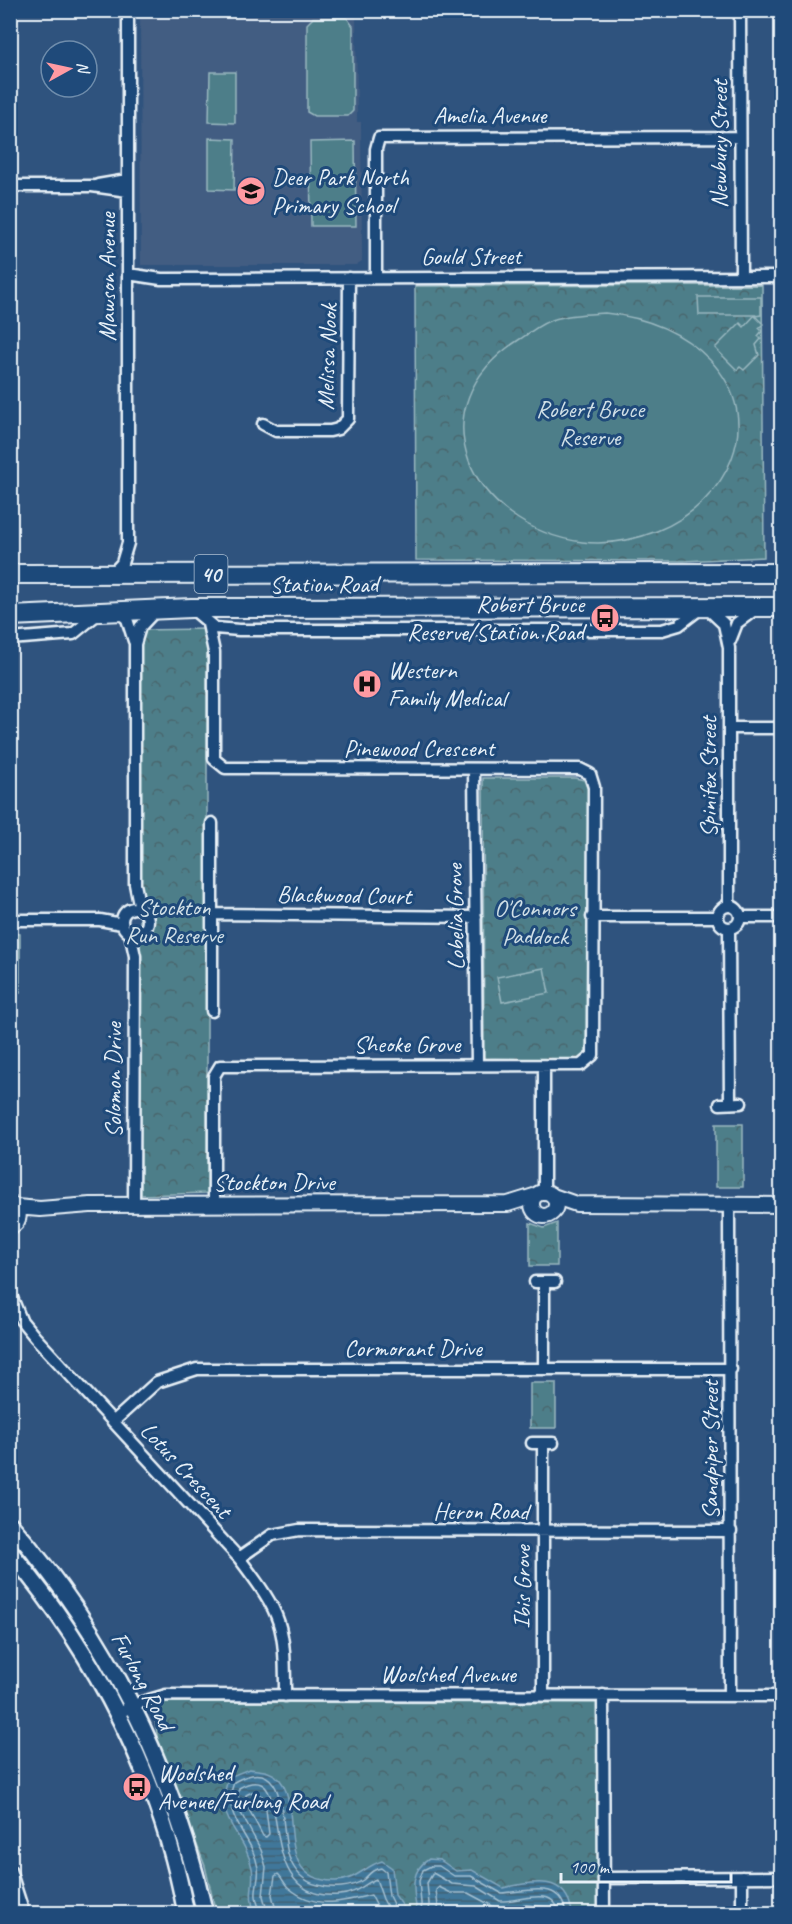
<svg xmlns="http://www.w3.org/2000/svg" width="792" height="1924" viewBox="0 0 792 1924" font-family="Caveat,sans-serif">
<style>
.built{fill:#425d82}
.forest{fill:url(#forest-crowns);stroke:#9ab8c0;stroke-width:1.5}
.pitch{fill:#4d7e89;stroke:#9ab8c0;stroke-width:1.5}
.water{fill:url(#water-rules);stroke:#83a8c0;stroke-width:1.5}
.lines{fill:none;stroke-linecap:round;stroke-linejoin:round}
.shore{stroke:#a4c0d2;stroke-width:1.5}
.minor-casing{stroke:#e8f1f8;stroke-width:15}
.tertiary-casing{stroke:#e8f1f8;stroke-width:18}
.secondary-casing{stroke:#e8f1f8;stroke-width:20}
.primary-casing{stroke:#e8f1f8;stroke-width:22}
.minor{stroke:#1f4a7a;stroke-width:10}
.tertiary{stroke:#1f4a7a;stroke-width:14}
.secondary{stroke:#1f4a7a;stroke-width:15}
.primary{stroke:#1f4a7a;stroke-width:18}
.labels{text-anchor:middle;stroke-width:6;stroke-linejoin:round;paint-order:stroke}
.shield{fill:#1f4a7a;stroke:#acbfd2;stroke-width:1.5}
.shield-label{font-size:22px;font-weight:bold;fill:#e8f1f8}
.street-label{font-size:24px;fill:#e8f1f8;stroke:#1f4a7a}
.poi-label{font-size:24px;fill:#e8f1f8;stroke:#1f4a7a;text-anchor:start}
.park-label{font-size:24px;fill:#d1e0e7;stroke:#1f4a7a}
</style>
<defs>
<pattern id="forest-crowns" width="20" height="18" patternUnits="userSpaceOnUse" patternTransform="scale(1.5)"><rect width="20" height="18" fill="#4d7e89"/><path d="M2 6a3 3 0 1 1 6 0M12 15a3 3 0 1 1 6 0" fill="none" stroke="#4a666d"/></pattern>
<pattern id="water-rules" width="6" height="5" patternUnits="userSpaceOnUse" patternTransform="scale(1.5)"><rect width="6" height="5" fill="#3f779a"/><path d="M0 2.5h6" fill="none" stroke="#426072"/></pattern>
</defs>
<rect width="100%" height="100%" fill="#2f537e"/>
<filter id="ink" filterUnits="userSpaceOnUse"><feTurbulence type="fractalNoise" baseFrequency=".0167" numOctaves="2"/><feDisplacementMap in="SourceGraphic" scale="12" xChannelSelector="R" yChannelSelector="G"/><feConvolveMatrix kernelMatrix="1 2 1 2 8 2 1 2 1" color-interpolation-filters="sRGB"/></filter>
<g filter="url(#ink)">
<path class="built" d="M 140,11 L 356,11 L 357,122 L 361,122 L 362,261 L 356,265 L 141,265 Z"/>
<path class="forest" d="M 762,285 L 764,557 L 684,561 L 416,560 L 415,286 Z
M 207,629 L 207,1193 L 141,1195 L 139,630 Z
M 483,778 L 575,778 L 584,780 L 588,790 L 586,1053 L 579,1060 L 484,1058 Z
M 11,933 L 20,934 L 20,993 L 11,993 Z
M 716,1124 L 743,1124 L 743,1187 L 716,1187 Z
M 530,1223 L 544,1228 L 557,1223 L 557,1266 L 530,1266 Z
M 530,1383 L 556,1383 L 556,1428 L 530,1428 Z
M 164,1702 L 598,1703 L 599,1913 L 216,1913 L 205,1866 L 158,1743 L 154,1709 Z"/>
<path class="pitch" d="M 313,18 L 347,18 L 353,26 L 353,111 L 348,116 L 314,116 L 307,112 L 307,24 Z
M 210,72 L 235,72 L 235,123 L 209,122 Z
M 209,138 L 235,139 L 234,190 L 209,189 Z
M 355,141 L 356,226 L 311,226 L 310,142 Z
M 698,297 L 761,297 L 761,315 L 755,316 L 763,324 L 759,328 L 762,331 L 758,336 L 761,339 L 756,345 L 759,355 L 744,370 L 740,367 L 737,370 L 715,348 L 740,323 L 744,327 L 755,315 L 699,315 Z
M 605,313 C 644,317 682,331 710,360 C 769,422 727,503 657,531 C 634,540 607,545 582,542 C 471,527 412,407 520,339 C 531,332 542,322 555,319 C 571,314 588,314 605,313 Z
M 544,968 L 549,993 L 502,1002 L 497,977 Z"/>
<path class="water" d="M 249,1769 C 255,1770 262,1770 268,1772 C 313,1787 264,1883 336,1881 C 355,1881 365,1866 382,1861 L 392,1868 L 395,1895 L 405,1909 L 404,1913 L 255,1913 C 247,1893 255,1885 252,1868 C 244,1829 212,1822 229,1777 Z
M 429,1859 L 440,1860 L 456,1871 L 472,1870 L 503,1888 C 533,1881 567,1874 572,1913 L 417,1913 C 414,1892 408,1872 429,1859 Z"/>
<g class="lines">
<path class="shore" d="M 252,1792 L 262,1796 L 266,1809 L 269,1834 L 266,1837 L 263,1836 L 246,1804 L 246,1795 Z
M 260,1914 C 260,1907 256,1902 256,1896 C 255,1886 260,1877 258,1868 C 253,1835 220,1818 234,1782 C 291,1750 279,1829 289,1857 C 294,1871 304,1882 318,1885 C 331,1889 352,1888 363,1880 C 370,1874 371,1870 381,1868 L 386,1872 L 389,1896 L 398,1914
M 268,1914 L 263,1896 L 266,1867 L 261,1850 L 237,1806 L 239,1788 C 302,1753 245,1903 339,1895 C 356,1894 364,1884 376,1879 L 383,1899 L 391,1914
M 277,1914 L 272,1895 L 275,1876 L 278,1874 C 282,1877 284,1884 289,1888 C 315,1910 342,1902 371,1895 L 381,1914
M 422,1914 L 419,1881 L 423,1870 L 431,1866 L 439,1866 L 454,1876 L 471,1876 L 501,1893 C 527,1892 561,1878 566,1914
M 430,1914 L 427,1883 L 433,1873 L 452,1884 L 476,1886 L 500,1901 C 519,1902 555,1884 559,1914
M 439,1914 L 436,1890 L 439,1887 L 451,1893 L 468,1893 L 498,1909 L 526,1905 L 547,1907 L 550,1914"/>
<g class="minor-casing">
<path id="minor" d="M 740,10 L 741,277
M 98,185 L 127,180
M 10,186 L 92,186 L 128,191
M 128,274 L 161,279 L 782,277
M 376,277 L 376,149 L 379,138 L 740,137
M 263,424 L 276,431 L 330,431 L 338,429 L 348,419 L 349,278
M 112,574 L 122,563 L 128,543 L 128,10
M 191,608 L 215,628 L 239,630 L 662,630 L 679,625 L 701,608
M 707,608 L 724,624 L 729,648 L 729,905
M 118,611 L 127,619 L 134,641
M 208,624 L 214,652 L 214,759 L 225,768 L 580,769 L 590,774 L 594,787 L 593,1055 L 581,1065 L 220,1066 L 214,1076 L 214,1205
M 10,639 L 73,634 L 100,612
M 730,641 L 737,623 L 757,608
M 729,728 L 782,728
M 474,769 L 477,1065
M718 917a11 11 0 1 1 22 0a11 11 0 1 1-22 0Z
M122 921a13 13 0 1 1 26 0a13 13 0 1 1-26 0Z
M 140,909 L 135,884 L 135,644 L 140,627 L 155,611
M 212,914 L 476,917
M 592,917 L 718,917
M 741,917 L 782,917
M 10,920 L 100,920 L 122,924
M 729,928 L 730,1103
M 130,933 L 135,956 L 134,1205
M 212,1011 L 212,823
M 544,1066 L 544,1192
M 720,1104 L 741,1103
M 729,1204 L 730,1696
M 535,1282 L 555,1282
M 544,1282 L 544,1369
M 10,1293 L 21,1320 L 35,1337 L 239,1558 C 283,1616 285,1624 285,1696
M 113,1422 L 157,1382 L 197,1369 L 731,1369
M 532,1443 L 553,1443
M 543,1443 L 543,1695
M 239,1558 L 272,1535 L 299,1530 L 731,1531
M 603,1695 L 604,1914
M 117,1714 L 139,1703 L 166,1695 L 782,1696
M 10,1870 L 24,1914
M 742,1877 L 742,1914
M 605,1878 L 782,1877"/>
</g>
<g class="tertiary-casing">
<path id="tertiary" d="M532 1204a12 12 0 1 1 24 0a12 12 0 1 1-24 0Z
M 553,1196 L 576,1204 L 782,1205
M 10,1203 L 16,1207 C 21,1215 19,1223 10,1227
M 16,1207 L 40,1209 L 90,1205 L 508,1204 L 537,1195"/>
</g>
<g class="secondary-casing">
<path id="secondary" d="M 10,1524 C 108,1635 173,1769 205,1914
M 10,1552 C 96,1654 162,1782 186,1914"/>
</g>
<g class="primary-casing">
<path id="primary" d="M 10,574 L 782,573
M 10,616 L 191,608 L 782,607"/>
</g>
<use href="#minor" class="minor"/>
<use href="#tertiary" class="tertiary"/>
<use href="#secondary" class="secondary"/>
<use href="#primary" class="primary"/>
</g>
</g>
<defs>
<g id="school-disc" transform="scale(1.5)"><circle r="9.5" fill="#ff9aa2" stroke="#1f4a7a"/><path d="M0-5L7-2L0 1L-7-2ZM-4 1L0 2.5L4 1V4Q0 6-4 4Z" fill="#111"/></g>
<g id="bus-disc" transform="scale(1.5)"><circle r="9.5" fill="#ff9aa2" stroke="#1f4a7a"/><path d="M-5-6H5V4H4V6H2V4H-2V6H-4V4H-5ZM-3.5-4V0h7V-4ZM-3.5 1.2v1.5H-2V1.2ZM2 1.2v1.5H3.5V1.2Z" fill="#111"/></g>
<g id="hospital-disc" transform="scale(1.5)"><circle r="9.5" fill="#ff9aa2" stroke="#1f4a7a"/><path d="M-5-5h3v3.5h4V-5h3V5h-3V1.5h-4V5h-3Z" fill="#111"/></g>
</defs>
<g fill-rule="evenodd">
<use href="#school-disc" x="251" y="191"/>
<use href="#bus-disc" x="605" y="618"/>
<use href="#hospital-disc" x="367" y="684"/>
<use href="#bus-disc" x="137" y="1787"/>
</g>
<g class="labels">
<rect class="shield" x="194.5" y="555" width="33" height="38" rx="4.5"/>
<g class="shield-label">
<text x="211" y="582">40</text>
</g>
<g class="street-label">
<text x="490" y="123">Amelia Avenue</text>
<text transform="translate(719 144) rotate(-90)" y="8">Newbury Street</text>
<text x="471" y="264">Gould Street</text>
<text transform="translate(107 277) rotate(-90)" y="8">Mawson Avenue</text>
<text transform="translate(327 357) rotate(-88)" y="8">Melissa Nook</text>
<text x="324" y="592">Station Road</text>
<text x="419" y="756">Pinewood Crescent</text>
<text transform="translate(708 777) rotate(-90)" y="8">Spinifex Street</text>
<text transform="translate(344 895) rotate(1)" y="8">Blackwood Court</text>
<text transform="translate(455 917) rotate(-91)" y="8">Lobelia Grove</text>
<text x="407" y="1052">Sheoke Grove</text>
<text transform="translate(113 1080) rotate(-90)" y="8">Solomon Drive</text>
<text x="274" y="1190">Stockton Drive</text>
<text x="413" y="1356">Cormorant Drive</text>
<text transform="translate(710 1450) rotate(-90)" y="8">Sandpiper Street</text>
<text transform="translate(186 1470) rotate(47)" y="8">Lotus Crescent</text>
<text x="481" y="1519">Heron Road</text>
<text transform="translate(522 1587) rotate(-90)" y="8">Ibis Grove</text>
<text x="448" y="1682">Woolshed Avenue</text>
<text transform="translate(143 1681) rotate(62)" y="8">Furlong Road</text>
</g>
<g class="poi-label">
<text x="272" y="185">Deer Park North<tspan x="272" dy="28">Primary School</tspan></text>
<text x="584" y="612" text-anchor="end">Robert Bruce<tspan x="584" dy="28">Reserve/Station Road</tspan></text>
<text x="388" y="678">Western<tspan x="388" dy="28">Family Medical</tspan></text>
<text x="158" y="1781">Woolshed<tspan x="158" dy="28">Avenue/Furlong Road</tspan></text>
</g>
<g class="park-label">
<text x="590" y="417">Robert Bruce<tspan x="590" dy="28">Reserve</tspan></text>
<text x="174" y="915">Stockton<tspan x="174" dy="28">Run Reserve</tspan></text>
<text x="535" y="916">O'Connors<tspan x="535" dy="28">Paddock</tspan></text>
</g>
</g>
<rect width="792" height="1924" fill="none" stroke="#1f4a7a" stroke-width="36"/>
<rect x="18" y="18" width="756" height="1888" fill="none" stroke="#e8f1f8" stroke-width="2" filter="url(#ink)"/>
<g transform="translate(69 69) rotate(82)"><circle r="28" fill="#1f4a7a" stroke="#6f8dac" stroke-width="1.5"/>
<path d="M0-4.5L10 22L0 15L-10 22Z" fill="#ff9aa2"/>
<text y="-9" font-size="16" font-weight="bold" text-anchor="middle" fill="#e8f1f8">N</text>
</g>
<path d="M561 1873v9h170v-9" fill="none" stroke="#e8f1f8" stroke-width="3"/>
<text x="570" y="1873" font-size="18" fill="#e8f1f8" stroke="#1f4a7a" stroke-width="4.5" paint-order="stroke">100 m</text>
</svg>
